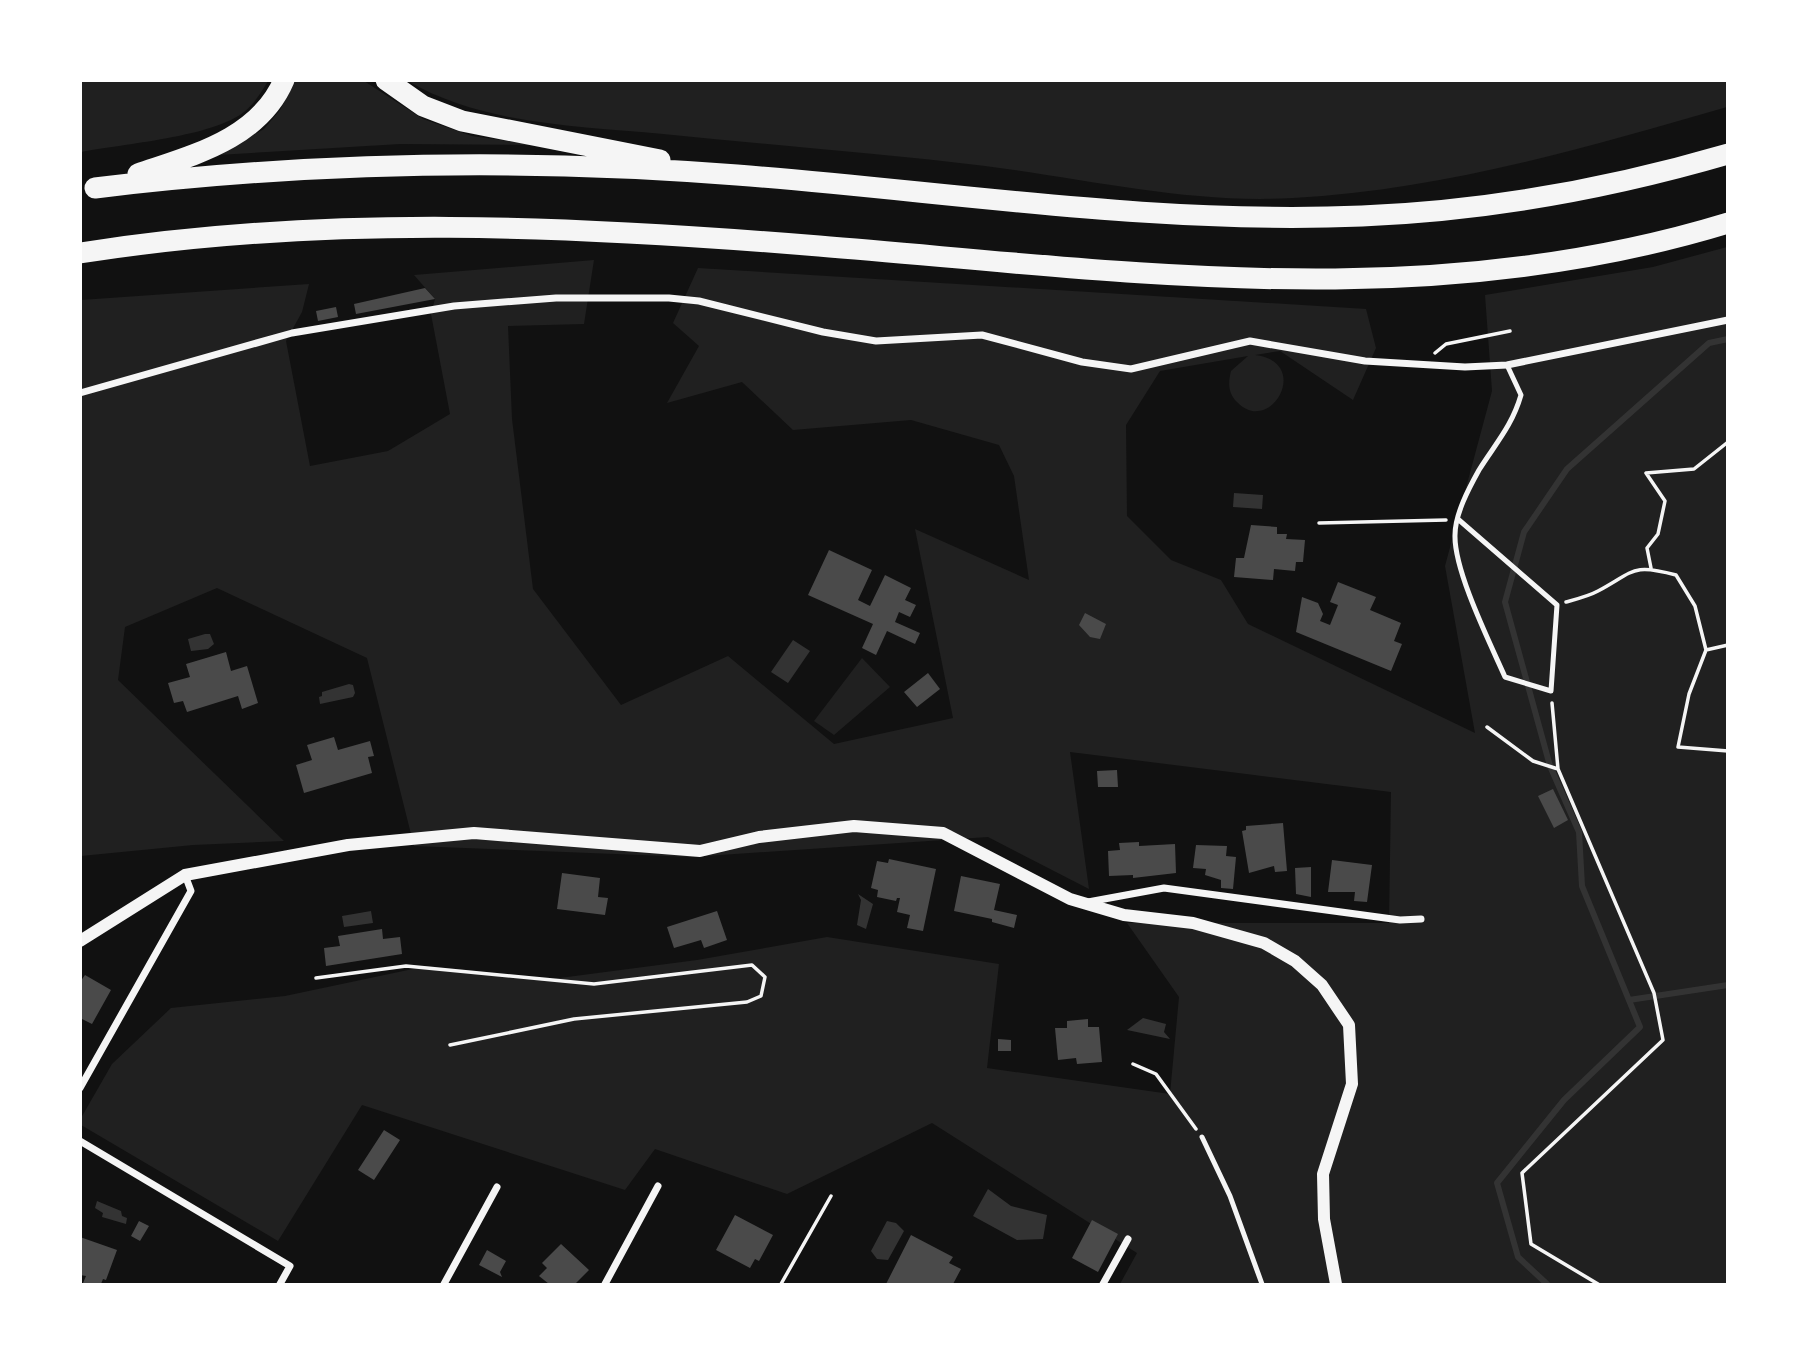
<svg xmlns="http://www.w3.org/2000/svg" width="1808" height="1365" viewBox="0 0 1808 1365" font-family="Signika,sans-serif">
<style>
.green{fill:#202020}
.water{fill:#333}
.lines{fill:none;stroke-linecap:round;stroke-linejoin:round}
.stream{stroke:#333;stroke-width:6}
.building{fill:#4a4a4a}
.path{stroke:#f5f5f5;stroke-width:3.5}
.service{stroke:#f5f5f5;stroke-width:5}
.minor{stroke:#f5f5f5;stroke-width:7}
.tertiary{stroke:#f5f5f5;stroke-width:12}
.motorway{stroke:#f5f5f5;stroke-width:21}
</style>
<rect width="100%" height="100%" fill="#111"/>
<path class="green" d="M 81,80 L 268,80 L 268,81 C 262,91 255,103 245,111 C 215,137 121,144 81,152 Z
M 296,80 L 364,81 L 423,119 L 472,136 L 536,145 L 400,144 L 218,155 L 264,129 L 280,110 Z
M 1727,80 L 1727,107 C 1585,148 1442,190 1293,198 C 1189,204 1088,179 985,166 C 878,153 770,145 663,134 C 579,126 483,125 408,81 Z
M 1727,247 L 1727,1284 L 1120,1284 L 1137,1253 L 932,1123 L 787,1194 L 655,1149 L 625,1190 L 362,1105 L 278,1241 L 81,1125 L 81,1118 L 112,1064 L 171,1008 L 285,996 L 427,966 L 552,979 L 697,960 L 827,937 L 999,964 L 987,1068 L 1170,1094 L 1179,997 L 1127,923 L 1389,923 L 1391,792 L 1070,752 L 1089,889 L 988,837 L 691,857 L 414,846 L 367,658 L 217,588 L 125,627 L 118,680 L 284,841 L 193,845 L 81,856 L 81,300 L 309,284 L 302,312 L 286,341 L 310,466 L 388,451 L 450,414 L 431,314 L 435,299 L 414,275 L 594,260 L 584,324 L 508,326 L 512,419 L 533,589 L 621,705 L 728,656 L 834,744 L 953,718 L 915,529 L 1029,580 L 1014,476 L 999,445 L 911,420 L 793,430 L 742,382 L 667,403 L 699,346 L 673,323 L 698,268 L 1366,309 L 1376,348 L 1353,400 L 1280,351 L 1255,355 C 1313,362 1270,437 1237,402 C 1228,393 1228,383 1231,371 L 1248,356 L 1160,371 L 1126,425 L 1127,516 L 1171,560 L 1221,580 L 1248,624 L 1475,733 L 1445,566 L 1492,391 L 1485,295 L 1653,267 Z
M 862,658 L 890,687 L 834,735 L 814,721 Z"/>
<path class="water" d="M 1234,493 L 1263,495 L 1262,509 L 1233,507 Z
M 205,634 L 210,634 L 214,644 L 208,649 L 191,651 L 188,639 Z
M 793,640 L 810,651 L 788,683 L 771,672 Z
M 349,684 L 353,685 L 355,693 L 353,697 L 320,704 L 319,697 L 322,696 L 322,692 Z
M 858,894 L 873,904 L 866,929 L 857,925 L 861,900 Z
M 371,911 L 373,923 L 344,927 L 342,916 Z
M 1143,1018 L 1166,1024 L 1164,1032 L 1170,1039 L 1127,1030 Z
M 988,1189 L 1011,1206 L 1047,1215 L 1043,1239 L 1017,1240 L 973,1216 Z
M 97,1201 L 121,1211 L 122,1216 L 127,1218 L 126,1224 L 102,1217 L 103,1213 L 95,1208 Z
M 887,1221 L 896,1223 L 904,1231 L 888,1260 L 877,1259 L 871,1251 Z"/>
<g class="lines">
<path class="stream" d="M 1629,1000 L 1728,985
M 1547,1284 L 1518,1257 L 1497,1183 L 1564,1100 L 1640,1027 L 1582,886 L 1579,832 L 1550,766 L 1505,602 L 1524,532 L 1567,469 L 1709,343 L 1728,339"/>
</g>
<path class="building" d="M 425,288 L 435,299 L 356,314 L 354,304 Z
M 336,307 L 338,317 L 318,321 L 316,311 Z
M 1251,525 L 1277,527 L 1277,534 L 1287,534 L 1286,539 L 1305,540 L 1303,562 L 1296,562 L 1295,571 L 1274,569 L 1273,580 L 1234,577 L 1236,558 L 1244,558 Z
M 829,550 L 872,570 L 858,600 L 870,606 L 885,575 L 911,588 L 905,600 L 916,605 L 910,617 L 899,612 L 895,622 L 920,633 L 915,644 L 887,631 L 876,655 L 862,648 L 873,624 L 808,595 Z
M 1338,582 L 1376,597 L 1370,610 L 1401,623 L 1394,641 L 1402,644 L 1391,671 L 1296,632 L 1302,597 L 1318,603 L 1323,614 L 1320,621 L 1330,625 L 1338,605 L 1330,602 Z
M 1085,613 L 1106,624 L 1100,639 L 1090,637 L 1079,625 Z
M 226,652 L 231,671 L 247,666 L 258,703 L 242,709 L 238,696 L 187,712 L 183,701 L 174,703 L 168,683 L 190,677 L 186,664 Z
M 928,673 L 940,689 L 917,707 L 904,692 Z
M 334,737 L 338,750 L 370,741 L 374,756 L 368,757 L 372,773 L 304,793 L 296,765 L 312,760 L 307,745 Z
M 1117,770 L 1118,787 L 1098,787 L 1097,771 Z
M 1553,789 L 1568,820 L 1554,828 L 1538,796 Z
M 1283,823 L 1287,871 L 1275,872 L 1274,866 L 1249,873 L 1242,831 L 1246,830 L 1246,826 Z
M 1139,842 L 1139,846 L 1175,844 L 1176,873 L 1133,878 L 1133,875 L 1109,876 L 1108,851 L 1120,850 L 1119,843 Z
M 1196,845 L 1227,846 L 1226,856 L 1236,857 L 1233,889 L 1221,888 L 1221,880 L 1205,875 L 1206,869 L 1193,868 Z
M 889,859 L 936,869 L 923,931 L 907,928 L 910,915 L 897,912 L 900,898 L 897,898 L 896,901 L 877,897 L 878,890 L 871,888 L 877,861 L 888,863 Z
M 1332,860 L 1372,865 L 1367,902 L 1354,901 L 1355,892 L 1328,892 Z
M 1311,867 L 1311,897 L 1296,894 L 1295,868 Z
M 562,873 L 600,878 L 598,897 L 608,898 L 605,915 L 557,909 Z
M 961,876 L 1000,884 L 994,910 L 1017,915 L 1014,928 L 992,922 L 992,919 L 954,911 Z
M 717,911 L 727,940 L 704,948 L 701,940 L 674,948 L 667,927 Z
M 382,929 L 383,939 L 400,937 L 402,954 L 326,966 L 324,948 L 340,946 L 338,936 Z
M 85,975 L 111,990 L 92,1024 L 80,1018 L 80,982 Z
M 1088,1019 L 1088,1027 L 1099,1027 L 1102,1062 L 1077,1064 L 1076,1058 L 1058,1060 L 1055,1028 L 1067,1028 L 1067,1021 Z
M 998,1039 L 1011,1040 L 1011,1051 L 998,1051 Z
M 384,1130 L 400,1140 L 374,1180 L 358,1170 Z
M 735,1215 L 773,1235 L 759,1261 L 755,1259 L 750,1268 L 716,1250 Z
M 1092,1220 L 1118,1234 L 1098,1272 L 1072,1258 Z
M 139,1221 L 149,1226 L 140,1241 L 131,1236 Z
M 911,1235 L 953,1257 L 949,1263 L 961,1269 L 953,1284 L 886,1284 Z
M 80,1237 L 117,1250 L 106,1280 L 103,1279 L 101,1284 L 83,1283 L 86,1276 L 80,1275 Z
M 561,1244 L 589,1270 L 575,1284 L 549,1284 L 539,1276 L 547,1268 L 542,1263 Z
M 487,1250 L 506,1261 L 500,1272 L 502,1277 L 479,1265 Z"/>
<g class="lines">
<path class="path" d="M 1435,353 L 1446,344 L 1510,331
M 1319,523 L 1446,520
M 1651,568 L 1647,548 L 1658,534 L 1665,501 L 1646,473 L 1694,469 L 1728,442
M 1566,602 C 1577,599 1589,596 1598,591 C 1635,571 1632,563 1676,575 L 1695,606 L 1706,650 L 1689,694 L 1678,747 L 1728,751
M 1706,650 L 1728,645
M 1552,703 L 1558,769 L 1654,993 L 1663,1040 L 1522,1173 L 1531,1244 L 1598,1284
M 1487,727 L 1533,761 L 1558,769
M 316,978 L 406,966 L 594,984 L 752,965 L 765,977 L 761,996 L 747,1002 L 574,1019 L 450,1045
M 1133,1064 L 1156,1074 L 1196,1129
M 781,1284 L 831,1196"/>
<path class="service" d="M 1459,520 L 1557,605 L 1551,691 L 1505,677 C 1490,643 1454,571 1455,535 C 1455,514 1469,488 1479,470 C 1496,443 1512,426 1521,395 L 1507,365
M 1202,1137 L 1230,1196 L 1262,1284"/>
<path class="minor" d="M 80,393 L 292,333 L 454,306 L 556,298 L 669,298 L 699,301 L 823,332 L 876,341 L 982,335 L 1082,362 L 1131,369 L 1250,341 L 1365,361 L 1465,367 L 1507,365 L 1728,320
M 1088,902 L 1164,888 L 1400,920 L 1421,919
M 80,1088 L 191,891 L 185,875
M 80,1141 L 290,1266 L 280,1284
M 444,1284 L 497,1187
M 605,1284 L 658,1186
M 1103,1284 L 1128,1239"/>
<path class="tertiary" d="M 80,941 L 185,875 L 348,845 L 474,833 L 700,851 L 759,837 L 854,826 L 943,833 L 1070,899 L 1124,915 L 1193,923 L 1264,943 L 1295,961 L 1322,985 L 1349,1025 L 1352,1084 L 1323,1174 L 1324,1219 L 1336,1284"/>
<path class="motorway" d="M 386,80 L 423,106 L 462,121 L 660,160
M 138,174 C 193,155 259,139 284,80
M 95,188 C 309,162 522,158 737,175 C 945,191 1154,225 1362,216 C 1487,211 1608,189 1728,154
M 80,253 C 325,214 573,226 819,246 C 1128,271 1424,316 1728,223"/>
</g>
<rect width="1808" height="1365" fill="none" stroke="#ffffff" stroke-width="164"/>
</svg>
